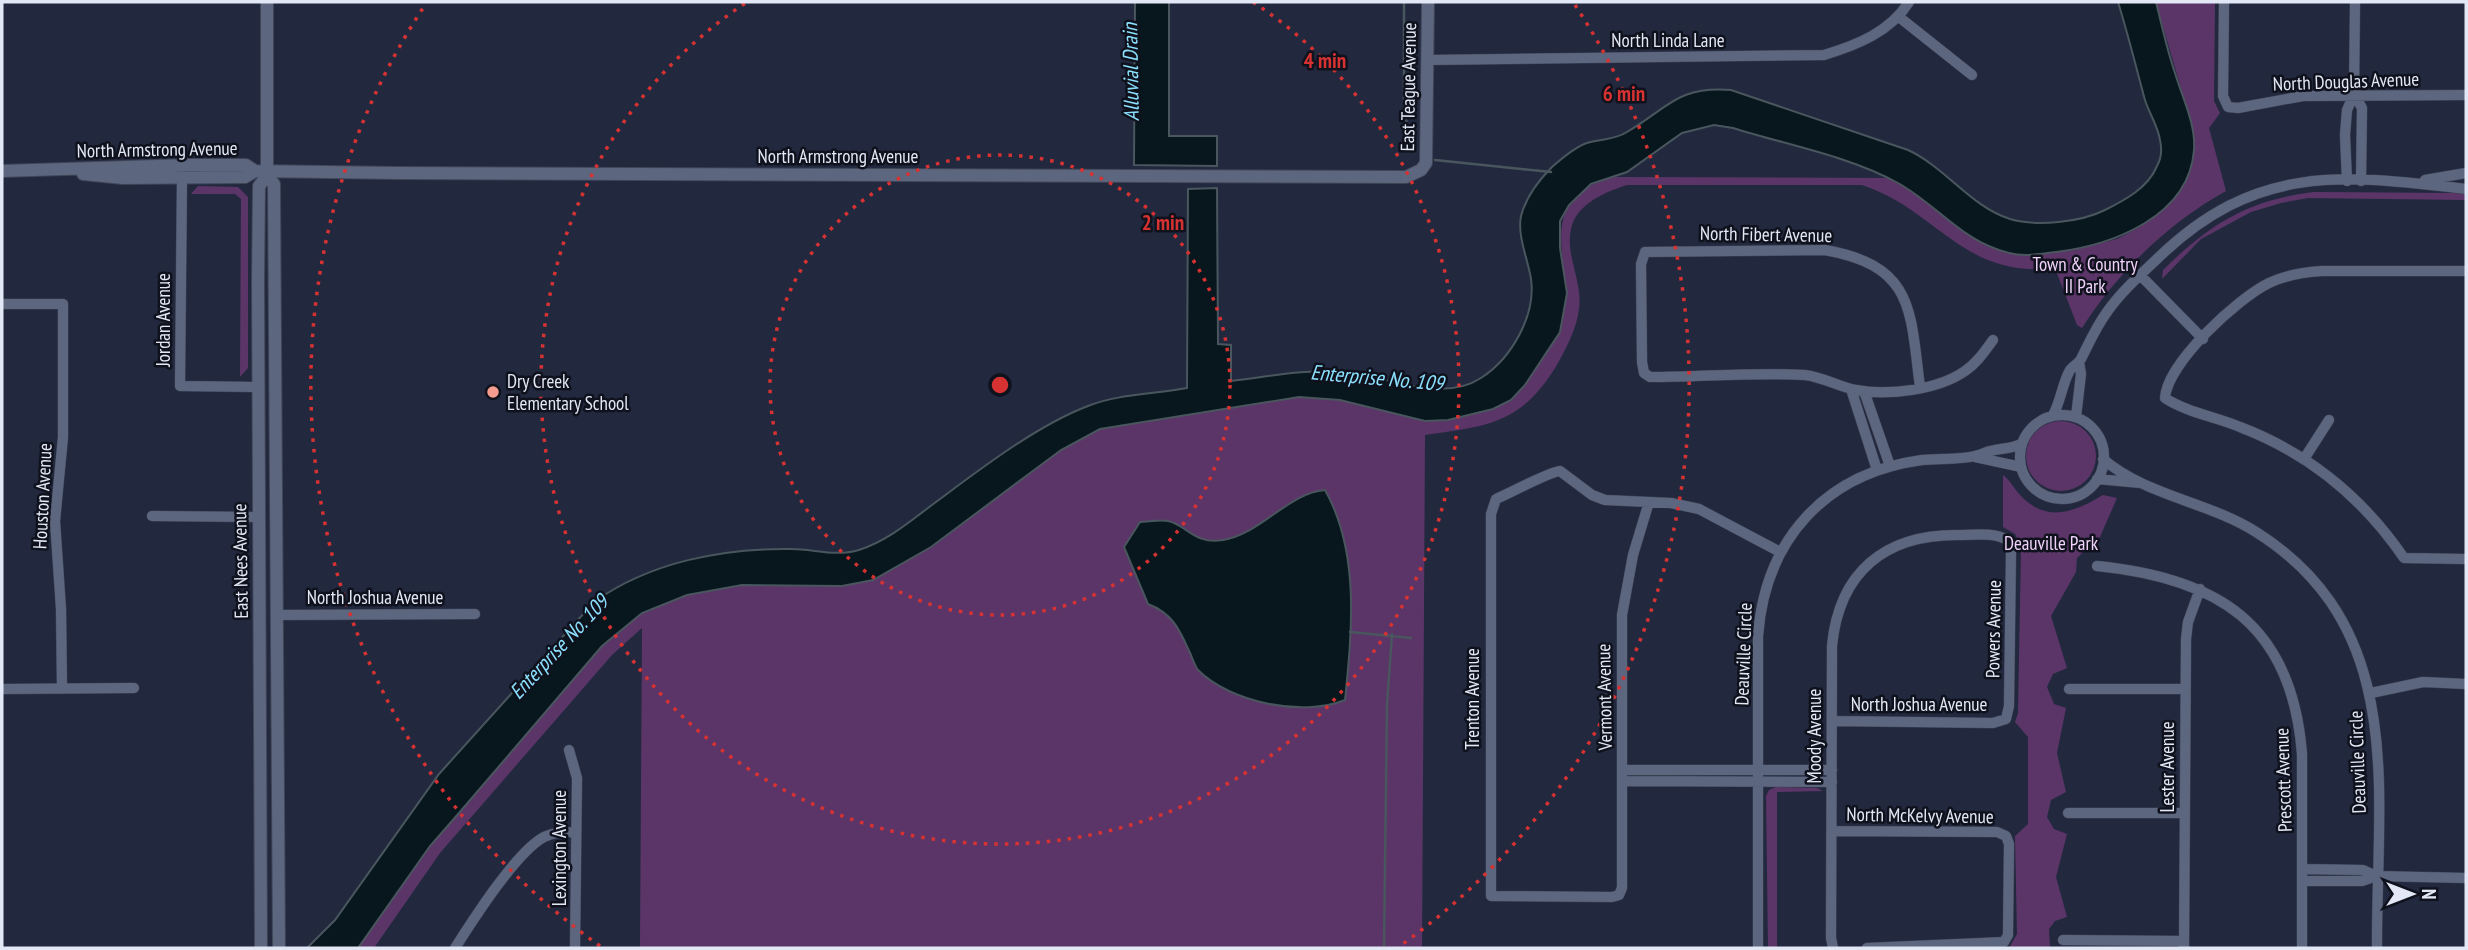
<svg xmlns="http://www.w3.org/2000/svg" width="2468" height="950" viewBox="0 0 2468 950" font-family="'PT Sans Narrow',sans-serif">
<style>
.green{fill:#5c3568}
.water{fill:#07171d;stroke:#49565e;stroke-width:2}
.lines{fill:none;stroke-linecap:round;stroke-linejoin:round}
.stream{stroke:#49565e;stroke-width:2.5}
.minor-casing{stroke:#3f4557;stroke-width:11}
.tertiary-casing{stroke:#3f4557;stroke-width:14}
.secondary-casing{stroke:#3f4557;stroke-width:14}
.minor{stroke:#5d667f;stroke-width:10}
.tertiary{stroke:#5d667f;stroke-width:12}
.secondary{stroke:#5d667f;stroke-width:12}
.ring{fill:none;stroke:#d73232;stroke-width:3.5;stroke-dasharray:3.5 7}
.poi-dot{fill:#f59d8e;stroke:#0f121c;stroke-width:2.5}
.labels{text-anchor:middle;stroke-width:5;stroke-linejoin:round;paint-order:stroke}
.street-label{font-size:19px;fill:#e3e8f7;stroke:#0f121c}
.park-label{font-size:19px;fill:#f0d2fa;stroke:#0f121c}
.poi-label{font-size:19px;fill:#e3e8f7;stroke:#0f121c;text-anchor:start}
.water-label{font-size:21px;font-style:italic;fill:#8be1ff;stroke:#0f121c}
.centre{fill:#d73232;stroke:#0f121c;stroke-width:3.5}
.ring-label{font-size:21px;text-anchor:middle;font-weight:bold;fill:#d73232;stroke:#0f121c;stroke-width:5;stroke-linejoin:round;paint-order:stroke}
</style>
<rect width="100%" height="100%" fill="#22293f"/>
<path class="green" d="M 2156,2 L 2215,2 L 2214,101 L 2220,113 L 2209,128 L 2226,191 C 2168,223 2117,273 2082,328 L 2077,325 L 2055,268 C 1963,279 1938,210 1862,185 L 1627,185 C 1605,192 1576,204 1571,229 C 1565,255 1583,282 1579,309 C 1577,327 1567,347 1558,363 C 1522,424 1489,426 1425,435 L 1422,948 L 640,948 L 642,628 L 612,655 L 440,853 L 374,948 L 358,948 L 430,846 L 459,813 L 602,646 L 642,613 L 687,595 L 742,585 L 842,586 L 931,548 L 1061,450 L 1100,429 L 1299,397 L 1340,400 L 1425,421 L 1472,415 L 1567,293 C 1560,240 1547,193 1615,177 L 1888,178 L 1918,195 L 1935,210 L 2029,255 L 2078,249 L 2117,239 L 2140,227 L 2177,193 L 2191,167 L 2189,116 Z
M 198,186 L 238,187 L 248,197 L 248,368 L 240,377 L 241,199 L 235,194 L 191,194 Z
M 2314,192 L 2454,193 L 2466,194 L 2466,200 L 2308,198 L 2281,203 L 2251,212 L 2201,239 L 2162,279 L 2163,270 C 2210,224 2248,200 2314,192 Z
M2026 456a35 35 0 1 1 70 0a35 35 0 1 1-70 0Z
M 2003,475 C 2011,481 2014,489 2021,496 C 2048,524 2076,511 2103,495 L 2117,498 L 2096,546 L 2087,548 L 2077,558 L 2076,572 L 2051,616 L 2067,668 L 2053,674 L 2047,687 L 2054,704 L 2066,708 L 2057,753 L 2066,792 L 2051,800 L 2047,817 L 2054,829 L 2067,834 L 2056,877 L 2067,917 L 2055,921 L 2049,929 L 2050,948 L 2009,948 L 2017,934 L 2015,836 L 2028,824 L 2028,737 L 2015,722 L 2018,713 L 2021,548 L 2015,534 L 2003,527 Z
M 1776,787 L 1817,788 L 1823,791 L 1777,792 L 1777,948 L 1768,948 L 1766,796 L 1769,790 Z"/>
<path class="water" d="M 1135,2 L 1169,2 L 1169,136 L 1217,136 L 1217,166 L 1134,165 Z
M 2118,2 L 2156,2 C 2162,26 2167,50 2175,73 C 2182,97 2196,124 2194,150 C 2189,217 2112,245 2056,252 C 2040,254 2025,257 2009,253 C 1961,241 1939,206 1898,183 C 1849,156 1787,145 1733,128 L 1714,125 L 1682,133 L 1627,172 L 1591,184 L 1569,205 L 1560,221 L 1560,248 L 1567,293 L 1560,332 L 1525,385 L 1511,400 L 1493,409 L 1448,420 L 1425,421 L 1340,400 L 1299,397 L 1100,429 L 1061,450 L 931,547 L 873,580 L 842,586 L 742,585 L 687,595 L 642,613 L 602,646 L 459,813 L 430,846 L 358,948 L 307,948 L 335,920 L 439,774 L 594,602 C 650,562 723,548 791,549 C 814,549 836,557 859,550 C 890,540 914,518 940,499 C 983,467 1038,425 1088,406 C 1118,394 1155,394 1187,388 L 1188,189 L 1217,188 L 1218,344 L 1231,345 L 1231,381 C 1266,377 1300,370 1336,371 C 1380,373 1440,405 1481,378 C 1512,358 1536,315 1531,279 C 1528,259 1517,236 1521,216 C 1526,197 1538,181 1552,167 C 1561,159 1575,147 1587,143 C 1600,139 1615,140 1627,132 C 1669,107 1678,86 1731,90 L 1908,150 C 1945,167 1971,207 2010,219 C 2037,227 2081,222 2105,210 C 2125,200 2148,188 2157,166 C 2161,159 2162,149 2160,140 C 2158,126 2149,113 2145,100 C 2136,67 2128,34 2118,2 Z
M 1325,490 C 1360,552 1352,631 1345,700 C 1303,717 1231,703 1198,670 C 1195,666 1193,660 1191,655 C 1180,631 1174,614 1148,604 L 1124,547 L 1140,522 C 1148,522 1160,519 1168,521 C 1187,525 1194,545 1223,540 C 1261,534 1288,493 1325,490 Z"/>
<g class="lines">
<path class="stream" d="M 1404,2 L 1404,102 L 1410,151
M 1435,160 L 1551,172
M 1350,632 L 1411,638
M 1384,948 L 1387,704 L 1392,634"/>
<g class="minor-casing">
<path id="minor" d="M 2224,2 L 2223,96 L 2228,107 L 2238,108 L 2303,96 L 2466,95
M 1899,17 L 1972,75
M 1428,60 L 1824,55 C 1857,45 1890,32 1909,2
M 2354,94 L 2362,108 L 2361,181
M 182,177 L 180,386 L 257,387
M 2425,180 L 2466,173
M 2347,181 L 2345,135 L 2347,110 L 2354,94 L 2355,2
M 2466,271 L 2322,271 C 2304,272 2286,275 2269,283 C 2238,298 2167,363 2165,398 C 2186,412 2216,417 2240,427 C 2308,453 2363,498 2404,558 L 2466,559
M 2140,275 L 2203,339
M 2,304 L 63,304 L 63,437 L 55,521 L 61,609 L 62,689
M 1920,387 C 1910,311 1915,266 1825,250 L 1645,252 L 1641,264 L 1642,362 L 1644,373 L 1650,377 C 1702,377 1754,372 1805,375 C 1823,377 1839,387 1856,390 C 1888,396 1938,390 1965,371 C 1977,363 1985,351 1993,340
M 1851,389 L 1877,470
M 1864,391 L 1890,466
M2020 457a42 42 0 1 1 84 0a42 42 0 1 1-84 0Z
M 2053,415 C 2061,401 2062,384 2070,370 C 2073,366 2078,364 2081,359 C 2089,343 2096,327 2107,312 C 2121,292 2140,275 2158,258 C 2255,164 2341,174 2466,189
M 2076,417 L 2081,374 L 2079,362
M 1975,457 L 2021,467
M 2103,459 C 2146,496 2209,502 2256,532 C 2409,628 2376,794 2377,948
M 2304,459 L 2329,420
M 2097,479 L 2141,483
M 1649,502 L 1633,555 L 1622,615 L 1622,888 L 1619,895 L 1612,897 L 1491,896 L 1491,514 L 1496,499 C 1508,494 1551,471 1560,471 L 1592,495 L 1605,500 L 1671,503 L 1699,509 L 1780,552
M 152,516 L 258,517
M 2097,566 C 2218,578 2292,624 2302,754 L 2302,948
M 276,615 L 475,614
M 2,689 L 134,688
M 2069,689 L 2185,689
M 2371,693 L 2423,682 L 2466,684
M 1832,721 L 1993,723 L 2006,719 L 2009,706 L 2011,552 L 2007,540 C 1994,532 1974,535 1959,535 C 1885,534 1839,572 1832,646 L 1831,938 L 1833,948
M 569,750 L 577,778 L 575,948
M 1623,770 L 1832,770
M 1623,781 L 1832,782
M 2068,813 L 2184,813
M 1832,831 L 1997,832 L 2006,836 L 2009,844 L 2008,935 L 2004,942 L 1867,948
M 2302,869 L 2363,870 L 2376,876
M 2302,881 L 2362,881 L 2376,876 L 2466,878
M 2063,940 L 2184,941
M 455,948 C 473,920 516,852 544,837 C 554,832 565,832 576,832
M 1758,948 L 1758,636 C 1765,540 1825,473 1922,460 C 1939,458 1959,460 1975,456 C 1981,455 1985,452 1990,451 C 2002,448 2011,449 2021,444
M 2184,948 L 2186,639 L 2188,622 L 2200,589"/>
</g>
<g class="tertiary-casing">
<path id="tertiary" d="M 2,171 L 189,165 L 246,165 L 255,171 L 398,173 L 1406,177 L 1421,170 L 1426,163 L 1428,2
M 83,174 L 123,178 L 245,177 L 255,171"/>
</g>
<g class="secondary-casing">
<path id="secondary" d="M 267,176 L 274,184 L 279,948
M 261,948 L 258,282 L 259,186 L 267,176 L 267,2"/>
</g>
<use href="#minor" class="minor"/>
<use href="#tertiary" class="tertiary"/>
<use href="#secondary" class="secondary"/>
</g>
<g class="ring">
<circle cx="1000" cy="385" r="230"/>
<path d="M1253 2A459 459 0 1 1 747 2"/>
<path d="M600 946A689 689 0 0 1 425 5M1575 5A689 689 0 0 1 1400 946"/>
</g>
<circle class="poi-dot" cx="493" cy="392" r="7"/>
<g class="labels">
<g class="street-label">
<text x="1668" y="47">North Linda Lane</text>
<text transform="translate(2346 81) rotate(-2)" y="7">North Douglas Avenue</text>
<text transform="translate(1408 87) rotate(-89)" y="7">East Teague Avenue</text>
<text transform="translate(157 149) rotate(-1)" y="7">North Armstrong Avenue</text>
<text x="838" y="163">North Armstrong Avenue</text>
<text transform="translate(1766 234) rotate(1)" y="7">North Fibert Avenue</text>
<text transform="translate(163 320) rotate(-90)" y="7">Jordan Avenue</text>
<text transform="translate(42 496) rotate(-87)" y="7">Houston Avenue</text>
<text transform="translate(240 561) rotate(-91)" y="7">East Nees Avenue</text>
<text x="375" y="604">North Joshua Avenue</text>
<text transform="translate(1993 629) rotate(-89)" y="7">Powers Avenue</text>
<text transform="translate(1743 654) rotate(-88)" y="7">Deauville Circle</text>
<text transform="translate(1604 697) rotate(-91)" y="7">Vermont Avenue</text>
<text transform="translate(1472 699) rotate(-90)" y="7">Trenton Avenue</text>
<text x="1919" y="711">North Joshua Avenue</text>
<text transform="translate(1814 736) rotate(-90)" y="7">Moody Avenue</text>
<text transform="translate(2357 762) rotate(-92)" y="7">Deauville Circle</text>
<text transform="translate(2167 767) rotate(-90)" y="7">Lester Avenue</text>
<text transform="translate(2283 780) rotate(-92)" y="7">Prescott Avenue</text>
<text transform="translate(1920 815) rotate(1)" y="7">North McKelvy Avenue</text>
<text transform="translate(559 848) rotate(-90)" y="7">Lexington Avenue</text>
</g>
<g class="park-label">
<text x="2085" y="271">Town &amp; Country<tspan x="2085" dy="22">II Park</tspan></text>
<text x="2051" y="550">Deauville Park</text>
</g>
<g class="poi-label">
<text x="507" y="388">Dry Creek<tspan x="507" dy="22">Elementary School</tspan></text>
</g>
<g class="water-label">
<text transform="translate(1131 72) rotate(-91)" y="7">Alluvial Drain</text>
<text transform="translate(1377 378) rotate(5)" y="7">Enterprise No. 109</text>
<text transform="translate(559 647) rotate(-47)" y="7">Enterprise No. 109</text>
</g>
</g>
<circle cx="1000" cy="385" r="10" class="centre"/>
<g class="ring-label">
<text x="1325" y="68">4 min</text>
<text x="1624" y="101">6 min</text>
<text x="1163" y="230">2 min</text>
</g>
<rect width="2468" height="950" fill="none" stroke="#e3e8f7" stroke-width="7"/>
<g transform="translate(2412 894) rotate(90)" stroke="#0f121c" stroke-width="5" paint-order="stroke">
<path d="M0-5L12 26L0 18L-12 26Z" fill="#e3e8f7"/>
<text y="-10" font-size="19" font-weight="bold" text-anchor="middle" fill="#e3e8f7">N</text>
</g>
</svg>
